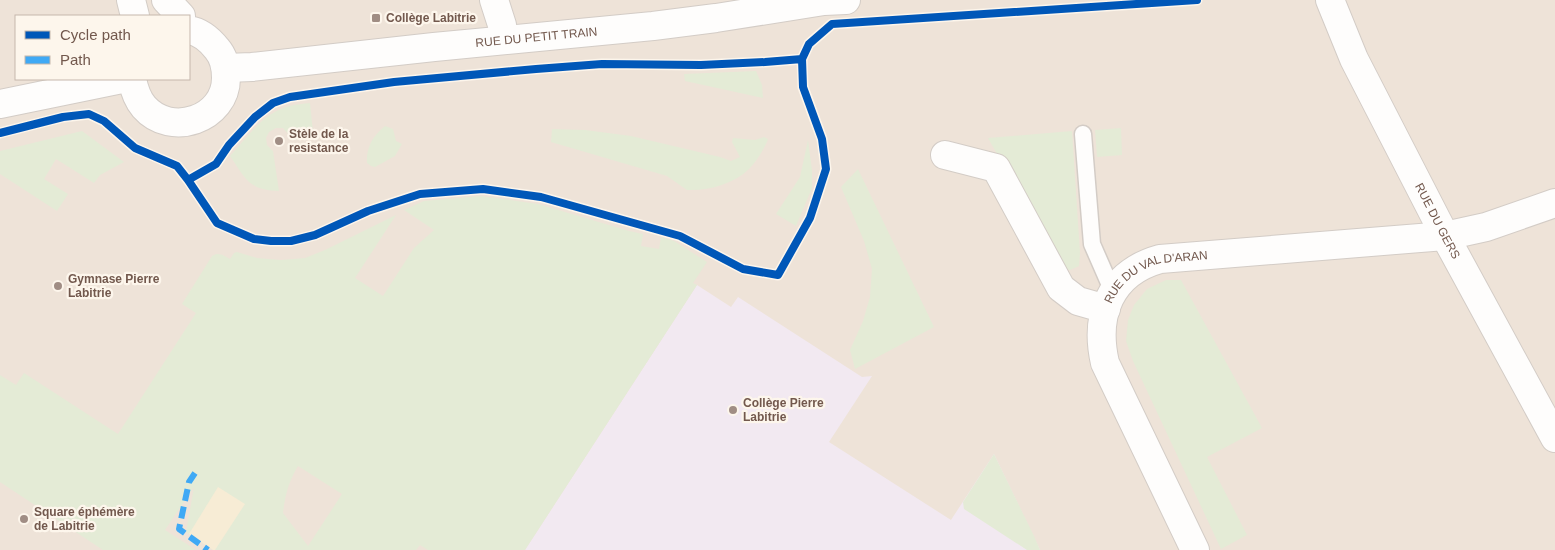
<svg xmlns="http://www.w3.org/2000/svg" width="1555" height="550" viewBox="0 0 1555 550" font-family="Arial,sans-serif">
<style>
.residential{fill:#eee3d8;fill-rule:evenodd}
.education{fill:#f2e9f1}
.green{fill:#e4ebd6;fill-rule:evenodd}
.sand{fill:#f7ecd5}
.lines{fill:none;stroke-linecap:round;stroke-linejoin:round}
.service-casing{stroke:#d3ccc6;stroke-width:19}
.minor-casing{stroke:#d3ccc6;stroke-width:30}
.tertiary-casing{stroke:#d3ccc6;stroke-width:30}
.service{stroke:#fefdfc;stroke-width:16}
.minor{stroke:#fefdfc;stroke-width:28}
.tertiary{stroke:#fefdfc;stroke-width:28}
.quiet{stroke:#3fa9f5;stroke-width:6;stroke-dasharray:12 6;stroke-linecap:butt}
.cycleway-casing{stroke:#fdf6ec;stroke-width:11}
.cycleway{stroke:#0057b8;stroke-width:8}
.poi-dot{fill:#a08d84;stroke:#fdf6ec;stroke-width:2}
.labels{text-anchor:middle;stroke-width:4.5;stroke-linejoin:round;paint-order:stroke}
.poi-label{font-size:12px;font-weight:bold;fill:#72584d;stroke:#fdf6ec;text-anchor:start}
.street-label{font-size:12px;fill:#72584d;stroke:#fdf6ec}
</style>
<rect width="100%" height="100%" fill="#f6f0ea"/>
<path class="residential" d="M 0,0 L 1555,0 L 1555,550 L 0,550 ZM 16,16 L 189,16 L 189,79 L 16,79 Z"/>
<path class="education" d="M 697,285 L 731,307 L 738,297 L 862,377 L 872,376 L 829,442 L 951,520 L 994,454 L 1040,550 L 525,550 Z"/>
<path class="green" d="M 756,71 L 762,85 L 763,98 L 685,81 L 684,74 Z
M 310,103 L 313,132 L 290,136 L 283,128 L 276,128 L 269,132 L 266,138 L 267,145 L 273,151 L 279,191 C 248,190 246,179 230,156 C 248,137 263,112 290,106 C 296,104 303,104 310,103 Z
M 385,126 L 393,129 L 396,141 L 402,144 L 395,156 L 375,167 L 371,166 L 367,163 C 366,147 373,136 385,126 Z
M 1121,128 L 1122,155 L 1097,157 L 1095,130 Z
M 552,129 L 585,130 L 631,136 L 720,157 L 731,161 L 740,157 L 732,142 L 733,138 L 755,140 L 764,137 L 768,139 L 767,142 C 762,152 757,161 749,169 C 734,184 708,191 687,190 L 667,176 L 551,142 Z
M 82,131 L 124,162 L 100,175 L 94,183 L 56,159 L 44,179 L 68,194 L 57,211 L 0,174 L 0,151 Z
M 1072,131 L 1080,253 L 1079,266 L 1070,270 L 1062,269 L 988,138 Z
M 808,140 L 812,170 L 812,188 L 796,226 L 776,214 L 800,177 Z
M 858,169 L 934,327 L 855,369 L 850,350 L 863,321 L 870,297 L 872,269 L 864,241 L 841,187 Z
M 481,196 L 538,204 L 629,231 L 643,234 L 641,246 L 659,249 L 661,237 L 674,241 L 707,262 L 693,283 L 697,285 L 525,550 L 428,550 L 420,545 L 416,550 L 213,550 L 186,532 L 194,487 L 165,530 L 196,550 L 103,550 L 0,482 L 0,375 L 16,385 L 24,373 L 118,434 L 196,313 L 182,304 L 212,256 C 219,251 224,256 230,259 L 234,253 L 237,252 L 257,258 L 281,260 L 305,258 L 325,250 L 396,215 L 355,278 L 383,296 L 414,248 L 434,230 L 404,210 L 424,201 ZM 298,466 L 342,494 L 308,546 L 283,513 C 285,495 289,481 298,466 Z
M 1166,280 L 1181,280 L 1262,428 L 1207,457 L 1247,535 L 1221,549 L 1133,361 L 1126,341 L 1128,320 L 1134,305 L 1147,289 Z
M 994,454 L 1034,536 L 1040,550 L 1027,550 L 964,509 L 963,502 Z"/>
<path class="sand" d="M 218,487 L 245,504 L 215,550 L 213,550 L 189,534 Z"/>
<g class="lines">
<g class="service-casing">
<path id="service" d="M 1083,134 L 1092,244 L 1113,292"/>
</g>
<g class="minor-casing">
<g id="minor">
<path d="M 494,0 L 502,25 L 504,40"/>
<path id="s1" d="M 1330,0 L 1354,59 L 1445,236 L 1555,438"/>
<path id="s2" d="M 226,68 L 252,67 L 434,47 L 653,26 L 716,18 L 824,1 L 846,0"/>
<path d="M 945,155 L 996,168 L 1061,288 L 1078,301 L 1106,309"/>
<path id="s3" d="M 1195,550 L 1105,363 C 1094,315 1110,273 1160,259 L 1445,236 L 1486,227 L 1555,203"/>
</g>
</g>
<g class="tertiary-casing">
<path id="tertiary" d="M 131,0 L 135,16
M 166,0 L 181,16
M 132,79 C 134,89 137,99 144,107 C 171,138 226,119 226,78 C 226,67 224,57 217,49 C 210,40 201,32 189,30
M 0,104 L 122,79"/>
</g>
<use href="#service" class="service"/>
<use href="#minor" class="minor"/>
<use href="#tertiary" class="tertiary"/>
<path class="quiet" d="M 195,473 L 189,482 L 179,529 L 208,550"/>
<g class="cycleway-casing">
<path id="cycleway" d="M 0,133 L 63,117 L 89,114 L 104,121 L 135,148 L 177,166 L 188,180 L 217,223 L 254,239 L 271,241 L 291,241 L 315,235 L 368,211 L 420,194 L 483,189 L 541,197 L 680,236 L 743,269 L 778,275 L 810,218 L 826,169 L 822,139 L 803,87 L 802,59 L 809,44 L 832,24 L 1197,0
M 188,180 L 216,164 L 229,145 L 255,117 L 273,103 L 290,97 L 394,82 L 536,69 L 602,64 L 701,65 L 765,62 L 802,59"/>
</g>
<use href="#cycleway" class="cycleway"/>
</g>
<g class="poi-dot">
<rect x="371" y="13" width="10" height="10" rx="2.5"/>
<circle cx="279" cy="141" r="5"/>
<circle cx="58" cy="286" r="5"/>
<circle cx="733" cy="410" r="5"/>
<circle cx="24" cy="519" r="5"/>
</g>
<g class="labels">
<g class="poi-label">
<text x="386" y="22">Collège Labitrie</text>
<text x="289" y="138">Stèle de la<tspan x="289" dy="14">resistance</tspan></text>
<text x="68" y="283">Gymnase Pierre<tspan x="68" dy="14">Labitrie</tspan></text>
<text x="743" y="407">Collège Pierre<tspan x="743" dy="14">Labitrie</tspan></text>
<text x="34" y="516">Square éphémère<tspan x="34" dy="14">de Labitrie</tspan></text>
</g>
<g class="street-label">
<text dy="4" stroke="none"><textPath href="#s2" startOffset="312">RUE DU PETIT TRAIN</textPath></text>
<text dy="4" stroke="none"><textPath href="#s1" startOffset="246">RUE DU GERS</textPath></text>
<text dy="4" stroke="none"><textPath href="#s3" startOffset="328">RUE DU VAL D'ARAN</textPath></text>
</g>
</g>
<rect x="15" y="15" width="175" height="65" fill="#fdf6ec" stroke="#c5b7ac"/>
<rect x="25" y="31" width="25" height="8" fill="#0057b8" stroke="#c5b7ac"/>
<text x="60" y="40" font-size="15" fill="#72584d">Cycle path</text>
<rect x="25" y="56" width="25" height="8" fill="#3fa9f5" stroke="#c5b7ac"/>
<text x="60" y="65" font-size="15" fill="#72584d">Path</text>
</svg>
